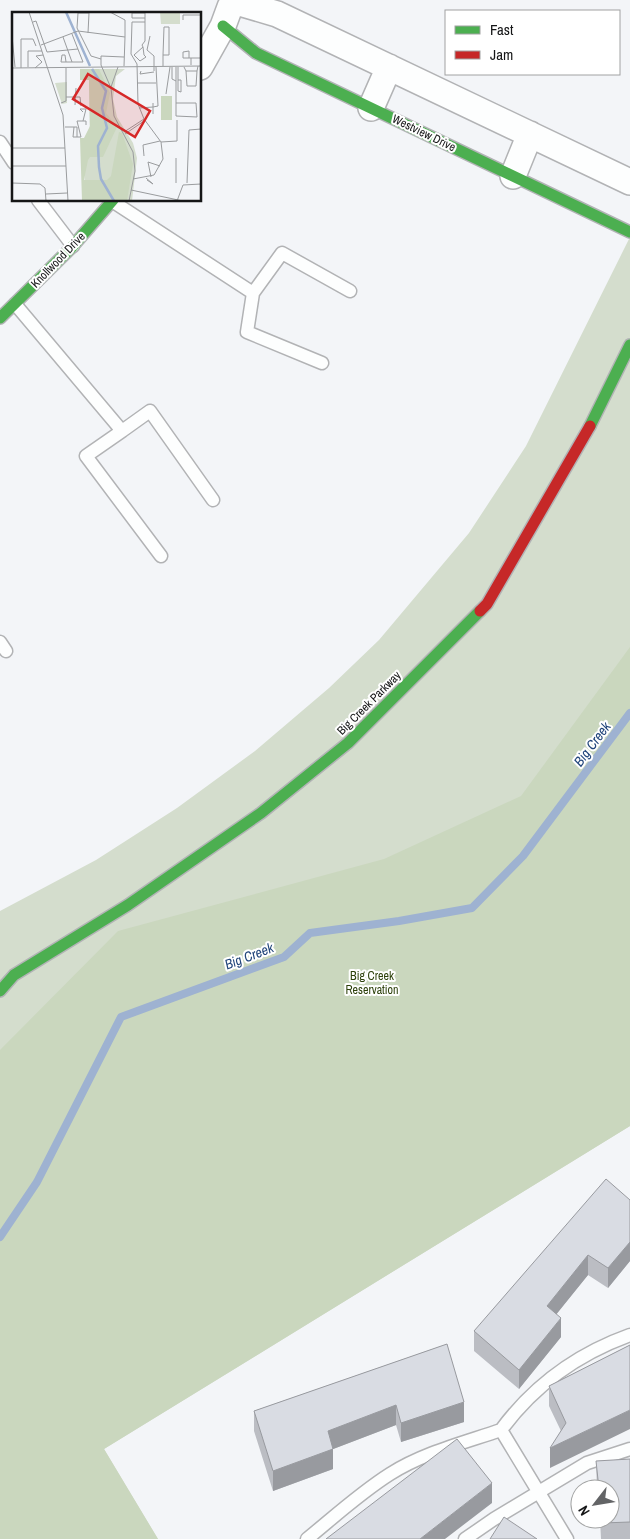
<svg xmlns="http://www.w3.org/2000/svg" width="630" height="1539" viewBox="0 0 630 1539" font-family="'Archivo Narrow',sans-serif">
<style>
.green{fill:#d4ddcd}
.forest{fill:#cad7be}
.lines{fill:none;stroke-linecap:round;stroke-linejoin:round}
.stream{stroke:#9eb2d1;stroke-width:8}
.lane-casing{stroke:#b2b3b5;stroke-width:15}
.street-casing{stroke:#b2b3b5;stroke-width:28}
.fast-casing{stroke:#b2b3b5;stroke-width:14}
.jam-casing{stroke:#b2b3b5;stroke-width:14}
.lane{stroke:#fdfefe;stroke-width:12}
.street{stroke:#fdfefe;stroke-width:25}
.fast{stroke:#4caf50;stroke-width:11}
.jam{stroke:#c62828;stroke-width:11}
.wall{fill:#bbbdc3}
.shaded-wall{fill:#989a9f}
.building{fill:#d9dce3;stroke:#989a9f}
.labels{text-anchor:middle;stroke-width:4;stroke-linejoin:round;paint-order:stroke}
.street-label{font-size:12px;fill:#151617;stroke:#fff}
.park-label{font-size:12px;fill:#2d410b;stroke:#fff}
.water-label{font-size:14px;font-style:italic;fill:#21457b;stroke:#fff}
.inset-river{fill:none;stroke:#9eb2d1;stroke-width:2.5}
.inset-road{fill:none;stroke:#9a9c9e;stroke-width:1}
.view{fill:#d62828;fill-opacity:0.15;stroke:#d62828;stroke-width:2.5}
.inset-edge{fill:none;stroke:#151617;stroke-width:2.5}
</style>
<rect width="100%" height="100%" fill="#f3f5f8"/>
<path class="green" d="M 630,237 L 630,1126 L 104,1449 L 158,1539 L 0,1539 L 0,911 L 96,860 L 177,808 L 255,751 L 329,688 L 379,640 L 469,533 L 526,446 Z"/>
<path class="forest" d="M 630,647 L 630,1126 L 104,1449 L 158,1539 L 0,1539 L 0,1050 L 118,931 L 384,859 L 521,796 Z"/>
<g class="lines">
<path class="stream" d="M 0,1237 L 37,1182 L 121,1017 L 284,957 L 310,933 L 399,921 L 472,908 L 523,856 L 630,713"/>
<g class="lane-casing">
<path id="lane" d="M 0,142 L 14,163
M 38,200 L 73,246
M 112,201 L 253,293 L 282,253 L 350,291
M 253,293 L 247,332 L 322,363
M 15,304 L 122,431 L 86,456 L 161,556
M 122,431 L 150,411 L 213,500
M 0,642 L 6,651
M 307,1539 C 334,1517 360,1493 390,1474 C 423,1453 463,1443 501,1430
M 465,1539 L 494,1519 L 587,1463 L 630,1449
M 567,1539 L 501,1430 C 535,1384 577,1354 630,1335"/>
</g>
<g class="street-casing">
<path id="street" d="M 233,1 L 277,14 L 630,182
M 200,67 L 223,26 L 230,7
M 371,108 L 389,67
M 513,176 L 530,134"/>
</g>
<g class="fast-casing">
<path id="fast" d="M 223,26 L 256,53 L 630,232
M 0,318 L 73,246 L 113,200
M 590,426 L 630,345
M 0,991 L 14,975 L 128,905 L 261,813 L 348,743 L 480,611"/>
</g>
<g class="jam-casing">
<path id="jam" d="M 480,611 L 487,604 L 590,426"/>
</g>
<use href="#lane" class="lane"/>
<use href="#street" class="street"/>
<use href="#fast" class="fast"/>
<use href="#jam" class="jam"/>
</g>
<path class="wall" d="M 630,1200 L 630,1261 L 608,1288 L 588,1275 L 556,1314 L 561,1337 L 519,1389 L 474,1351 L 474,1331 Z
M 447,1344 L 464,1422 L 401,1442 L 396,1425 L 333,1449 L 333,1469 L 273,1491 L 254,1431 L 254,1411 Z
M 630,1345 L 550,1468 L 561,1431 L 549,1406 L 549,1386 Z
M 630,1459 L 630,1539 L 601,1539 L 600,1519 L 610,1519 L 610,1489 L 597,1489 L 596,1461 Z"/>
<path class="shaded-wall" d="M 630,1242 L 630,1261 L 608,1288 L 608,1268 Z
M 588,1255 L 588,1275 L 547,1326 L 547,1306 Z
M 561,1318 L 561,1337 L 519,1389 L 519,1370 Z
M 464,1402 L 464,1422 L 401,1442 L 401,1423 Z
M 396,1405 L 396,1425 L 328,1451 L 328,1431 Z
M 630,1410 L 630,1429 L 550,1468 L 550,1448 Z
M 333,1449 L 333,1469 L 273,1491 L 273,1471 Z
M 492,1483 L 492,1503 L 445,1539 L 420,1539 Z"/>
<path class="building" d="M 606,1179 L 630,1200 L 630,1242 L 608,1268 L 588,1255 L 547,1306 L 561,1318 L 519,1370 L 474,1331 Z
M 447,1344 L 464,1402 L 401,1423 L 396,1405 L 328,1431 L 333,1449 L 273,1471 L 254,1411 Z
M 630,1345 L 630,1410 L 550,1448 L 566,1423 L 549,1386 Z
M 457,1439 L 492,1483 L 420,1539 L 326,1539 Z
M 630,1459 L 630,1522 L 602,1523 L 601,1519 L 610,1519 L 610,1489 L 599,1489 L 596,1461 Z
M 504,1517 L 537,1539 L 490,1539 Z"/>
<g class="labels">
<g class="street-label">
<text transform="translate(424 133) rotate(26)" y="4">Westview Drive</text>
<text transform="translate(58 260) rotate(-46)" y="4">Knollwood Drive</text>
<text transform="translate(369 703) rotate(-45)" y="4">Big Creek Parkway</text>
</g>
<g class="park-label">
<text x="372" y="980">Big Creek<tspan x="372" dy="14">Reservation</tspan></text>
</g>
<g class="water-label">
<text transform="translate(592 744) rotate(-53)" y="5">Big Creek</text>
<text transform="translate(249 956) rotate(-21)" y="5">Big Creek</text>
</g>
</g>
<g transform="translate(12 12)">
<rect width="189" height="189" fill="#f3f5f8"/>
<path d="M 148,0 L 168,0 L 168,12 L 149,12 ZM 68,57 L 113,57 L 104,64 L 101,87 L 105,105 L 121,131 L 125,146 L 120,189 L 73,189 L 72,148 L 78,132 L 77,68 L 68,68 ZM 55,70 L 55,91 L 50,92 L 43,71 Z" fill="#d4ddcd"/>
<path d="M 68,57 L 87,57 L 98,81 L 94,101 L 105,115 L 91,145 L 78,145 L 76,148 L 72,168 L 95,168 L 99,164 L 107,120 L 110,121 L 121,152 L 115,189 L 70,189 L 68,126 L 72,126 L 78,114 L 77,68 L 68,68 ZM 149,84 L 160,84 L 160,108 L 149,108 Z" fill="#cad7be"/>
<path class="inset-river" d="M 54,0 L 78,54M 80,57 L 94,79 L 90,96 L 95,116 L 86,134 L 87,155 L 89,167 L 102,189"/>
<path class="inset-road" d="M 17,0 L 51,103 L 56,189M 98,0 L 113,8 L 113,25M 133,6 L 120,6 L 120,1 L 133,1 L 133,10M 171,8 L 171,3 L 189,3M 21,10 L 24,9 L 35,40 L 66,37M 76,21 L 77,1 L 66,1 L 65,16 L 79,44 L 89,47M 0,24 L 3,55M 138,24 L 135,38 L 142,44 L 142,59M 51,25 L 60,50M 29,33 L 66,19 L 113,25 L 112,54M 112,45 L 89,44 L 89,53 L 99,76 L 102,104 L 121,140 L 123,159 L 117,189M 177,46 L 177,39 L 171,40 L 171,46 L 179,46M 54,50 L 53,43 L 50,43 L 49,50 L 71,50 L 60,22M 179,53 L 179,46 L 189,46M 151,54 L 151,43 L 152,15 L 157,15 L 157,43 L 151,43M 16,55 L 16,39 L 30,39M 160,55 L 160,67 L 164,69M 164,55 L 164,104 L 185,105 L 184,91 L 164,91M 166,55 L 166,79 L 169,80 L 169,68 L 166,68M 172,55 L 174,59 L 185,59 L 186,54M 0,56 L 189,54M 9,56 L 9,27 L 21,27 L 24,34M 23,56 L 30,50 L 24,44 L 31,43M 129,59 L 128,62 L 142,60M 174,59 L 175,74 L 184,74 L 185,59M 125,71 L 144,71M 99,75 L 106,55M 0,82 L 0,112M 154,82 L 158,55M 54,85 L 68,85 L 69,94M 49,91 L 54,89 L 54,56M 63,93 L 64,76M 127,96 L 141,95 L 141,91M 71,100 L 68,97 L 74,97 L 71,109M 141,102 L 141,95 L 146,94 L 144,55M 53,115 L 65,115 L 65,125 L 61,125 L 62,115M 112,120 L 132,107M 113,122 L 132,109M 65,125 L 69,125 L 65,109 L 74,109 L 74,113M 149,130 L 165,129 L 165,108M 0,136 L 53,136M 132,144 L 131,133 L 148,129M 164,146 L 164,171M 0,154 L 54,154M 139,165 L 136,150 L 148,154M 134,166 L 141,172 L 135,168M 121,167 L 142,163 L 151,147 L 149,130 L 132,107 L 126,92 L 125,52 L 119,42 L 120,10 L 133,10 L 133,29 L 130,33 L 131,35 L 132,43 L 134,45 L 128,49 L 122,43 L 131,35M 0,171 L 28,172 L 33,176 L 34,189M 175,171 L 177,118 L 189,117M 119,178 L 171,189M 34,182 L 55,181M 165,189 L 171,173 L 189,172"/>
<path class="view" d="M 76,62 L 138,99 L 123,125 L 61,87 Z"/>
<rect width="189" height="189" class="inset-edge"/>
</g>
<rect x="445" y="10" width="175" height="65" fill="#ffffff" stroke="#a1a2a2"/>
<rect x="455" y="26" width="25" height="8" fill="#4caf50" stroke="#a1a2a2"/>
<text x="490" y="35" font-size="15" fill="#151617">Fast</text>
<rect x="455" y="51" width="25" height="8" fill="#c62828" stroke="#a1a2a2"/>
<text x="490" y="60" font-size="15" fill="#151617">Jam</text>
<g transform="translate(595 1504) rotate(239)"><circle r="24" fill="#ffffff" stroke="#a1a2a2"/>
<path d="M0-4L9 19L0 12L-9 19Z" fill="#636466"/>
<text y="-8" font-size="14" font-weight="bold" text-anchor="middle" fill="#151617">N</text>
</g>
</svg>
